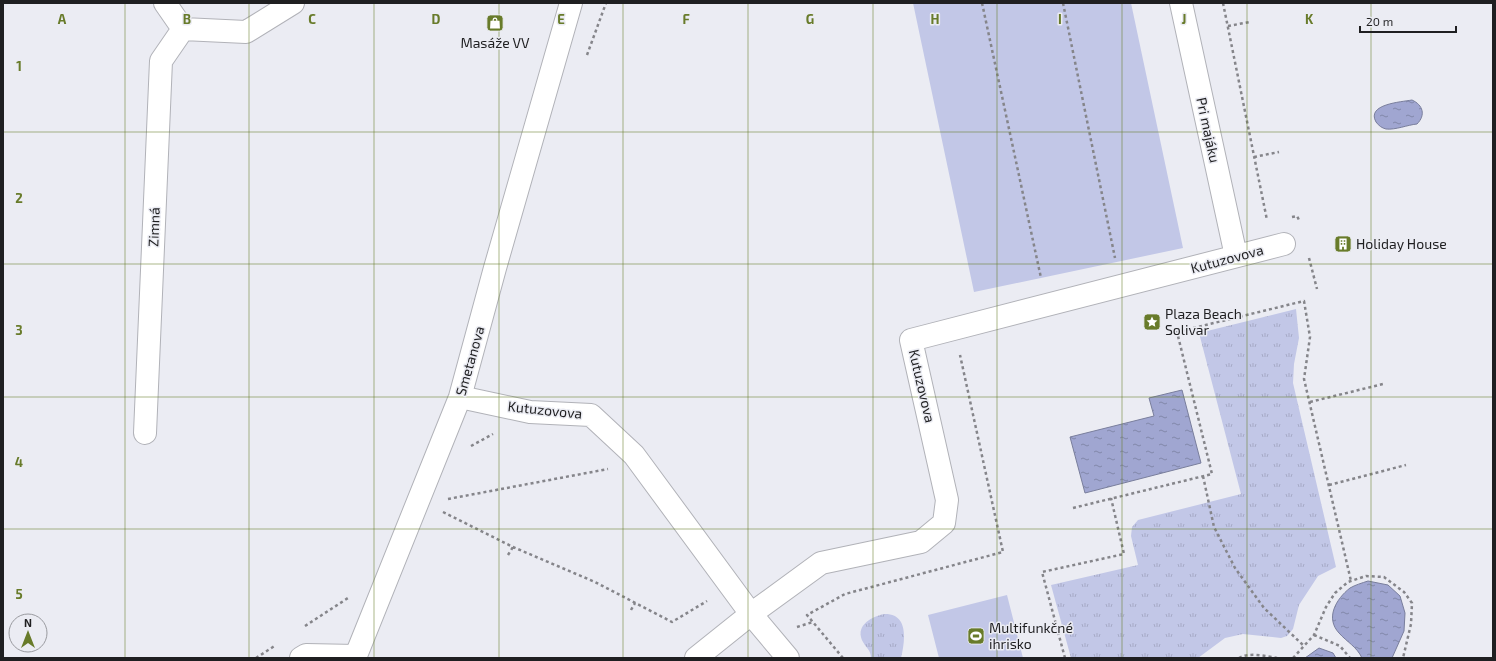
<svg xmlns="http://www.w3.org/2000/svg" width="1496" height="661" viewBox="0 0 1496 661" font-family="'Exo 2',sans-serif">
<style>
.grass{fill:url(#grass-tufts)}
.garden{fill:#c2c7e7}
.water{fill:url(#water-ripples);stroke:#797e9c}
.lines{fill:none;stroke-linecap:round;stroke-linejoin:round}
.minor-casing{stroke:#b1b2b8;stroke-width:24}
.path{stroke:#85858a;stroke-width:2.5;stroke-dasharray:3 3;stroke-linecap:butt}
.minor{stroke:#fff;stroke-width:22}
.grid{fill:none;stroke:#687b2a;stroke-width:1;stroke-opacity:0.55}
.labels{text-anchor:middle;stroke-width:3;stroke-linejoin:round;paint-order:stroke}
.poi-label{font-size:14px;fill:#1f1f21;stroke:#ebecf3;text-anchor:start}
.street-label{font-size:14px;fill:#1f1f21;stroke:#ebecf3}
.grid-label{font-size:13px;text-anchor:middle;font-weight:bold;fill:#687b2a;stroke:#ebecf3;stroke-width:3;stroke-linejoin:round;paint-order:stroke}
</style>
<defs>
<pattern id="grass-tufts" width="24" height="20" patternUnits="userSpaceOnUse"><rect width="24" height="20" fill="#c2c7e7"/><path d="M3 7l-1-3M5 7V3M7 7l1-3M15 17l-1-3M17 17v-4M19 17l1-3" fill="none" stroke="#a6aac6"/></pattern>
<pattern id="water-ripples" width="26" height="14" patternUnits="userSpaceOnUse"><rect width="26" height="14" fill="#a0a6d1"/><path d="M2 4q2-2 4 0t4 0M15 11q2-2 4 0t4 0" fill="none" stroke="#8287a9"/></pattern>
</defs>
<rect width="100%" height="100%" fill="#ebecf3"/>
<path class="grass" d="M 1296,309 L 1299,338 L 1294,364 L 1293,383 L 1336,567 L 1318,576 L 1299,605 L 1293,629 L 1287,636 L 1281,638 L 1243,634 L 1225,638 L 1198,658 L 1071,658 L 1051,585 L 1138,565 L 1131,536 L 1132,527 L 1138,520 L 1241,494 L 1199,333 Z
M 885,614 C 909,614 905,641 901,658 L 871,658 C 871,650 866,648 863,642 C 854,626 872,616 885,614 Z"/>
<path class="garden" d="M 913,3 L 1131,3 L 1183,248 L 974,292 Z
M 1007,595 L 1023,658 L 939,658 L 928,615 Z"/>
<path class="water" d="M 1412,100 C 1423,105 1426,115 1417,124 C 1407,125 1396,130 1386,129 C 1382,128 1379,126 1376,122 C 1366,104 1401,102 1412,100 Z
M 1182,390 L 1201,463 L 1085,493 L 1070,437 L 1154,416 L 1149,398 Z
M 1368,581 L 1388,585 L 1400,596 L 1405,613 L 1404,631 L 1392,658 L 1362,658 C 1357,647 1347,642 1339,633 C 1325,618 1336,599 1350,588 C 1355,585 1362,583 1368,581 Z
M 1319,648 L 1333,653 L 1336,658 L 1305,658 Z"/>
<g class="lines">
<g class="minor-casing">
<path id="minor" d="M 165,3 L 183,29 L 246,32 L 293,3
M 1181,3 L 1236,256
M 460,397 L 530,412 L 591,415 L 634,455 L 751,614 L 788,658
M 145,433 L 161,61 L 183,29
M 301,658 L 306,655 L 356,656
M 355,658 L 460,397 L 495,268 L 571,3
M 696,658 L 751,614 L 821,563 L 921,542 L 944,523 L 947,500 L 911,340 L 1284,244"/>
</g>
<path class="path" d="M 982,3 L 1041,278
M 1063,3 L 1115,258
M 1223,3 L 1267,220
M 1228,26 L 1250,22
M 587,55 L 606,3
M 1254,157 L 1279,152
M 1292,217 L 1297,216 L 1299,220
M 1309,258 L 1317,289
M 1310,402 L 1383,384
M 471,446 L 493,434
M 1203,476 L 1214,527 L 1235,568 L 1264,608 L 1304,646
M 1329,485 L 1406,465
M 448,499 L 608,469
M 1073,508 L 1212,474 L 1177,332 L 1304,301 L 1310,337 L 1304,379 L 1351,581
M 443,512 L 513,547 L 595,582 L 672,622 L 707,601
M 508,555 L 513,547
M 631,610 L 635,603
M 305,626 L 348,598
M 797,627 L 813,622
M 1314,635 L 1340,646 L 1350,658
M 256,658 L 276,645
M 843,658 L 807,615 L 845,594 L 1003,552 L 960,355
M 1065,658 L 1042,572 L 1124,554 L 1111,498
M 1239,658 C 1249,652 1266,656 1277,658
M 1293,658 L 1314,635 L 1326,607 L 1335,593 L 1348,582 L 1366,576 L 1384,577 L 1404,592 L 1412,603 L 1411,624 L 1403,658"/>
<use href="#minor" class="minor"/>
</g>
<path class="grid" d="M 125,3 L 125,658M 249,3 L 249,658M 374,3 L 374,658M 499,3 L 499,658M 623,3 L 623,658M 748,3 L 748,658M 873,3 L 873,658M 997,3 L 997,658M 1122,3 L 1122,658M 1247,3 L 1247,658M 1371,3 L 1371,658M 3,132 L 1493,132M 3,264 L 1493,264M 3,397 L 1493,397M 3,529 L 1493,529"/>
<defs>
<g id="shop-square" transform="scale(0.9)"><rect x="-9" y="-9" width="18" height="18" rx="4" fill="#687b2a" stroke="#ebecf3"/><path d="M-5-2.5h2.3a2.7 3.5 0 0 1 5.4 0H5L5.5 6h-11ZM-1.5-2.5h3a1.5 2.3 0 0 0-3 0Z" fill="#fff"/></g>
<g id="building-square" transform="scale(0.9)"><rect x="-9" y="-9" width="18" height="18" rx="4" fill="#687b2a" stroke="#ebecf3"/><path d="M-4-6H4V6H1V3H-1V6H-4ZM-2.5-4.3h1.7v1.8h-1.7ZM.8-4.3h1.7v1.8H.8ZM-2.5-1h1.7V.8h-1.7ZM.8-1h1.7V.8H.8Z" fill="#fff"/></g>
<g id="sight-square" transform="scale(0.9)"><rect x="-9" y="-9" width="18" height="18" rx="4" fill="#687b2a" stroke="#ebecf3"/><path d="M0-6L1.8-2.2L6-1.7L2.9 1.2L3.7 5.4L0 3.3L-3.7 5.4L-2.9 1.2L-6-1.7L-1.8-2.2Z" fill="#fff"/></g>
<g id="stadium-square" transform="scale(0.9)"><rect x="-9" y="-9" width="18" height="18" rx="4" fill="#687b2a" stroke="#ebecf3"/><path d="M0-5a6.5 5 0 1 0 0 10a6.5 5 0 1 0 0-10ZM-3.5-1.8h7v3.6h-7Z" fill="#fff"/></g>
</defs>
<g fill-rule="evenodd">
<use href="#shop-square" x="495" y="23"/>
<use href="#building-square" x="1343" y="244"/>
<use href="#sight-square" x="1152" y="322"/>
<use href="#stadium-square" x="976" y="636"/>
</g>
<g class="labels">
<g class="poi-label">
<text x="495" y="48" text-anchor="middle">Masáže VV</text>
<text x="1356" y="249">Holiday House</text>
<text x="1165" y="319">Plaza Beach<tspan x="1165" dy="16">Solivar</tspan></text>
<text x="989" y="633">Multifunkčné<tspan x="989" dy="16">ihrisko</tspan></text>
</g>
<g class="street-label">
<text transform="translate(1208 130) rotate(78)" y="5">Pri majáku</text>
<text transform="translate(154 227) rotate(-88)" y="5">Zimná</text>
<text transform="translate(1227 259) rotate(-15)" y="5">Kutuzovova</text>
<text transform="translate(470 361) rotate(-74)" y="5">Smetanova</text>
<text transform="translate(922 386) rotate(77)" y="5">Kutuzovova</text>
<text transform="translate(545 410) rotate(6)" y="5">Kutuzovova</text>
</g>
</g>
<g class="grid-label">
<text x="62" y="24">A</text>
<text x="187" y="24">B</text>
<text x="312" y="24">C</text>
<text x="436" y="24">D</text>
<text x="561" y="24">E</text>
<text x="686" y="24">F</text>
<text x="810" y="24">G</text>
<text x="935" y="24">H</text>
<text x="1060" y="24">I</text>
<text x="1184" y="24">J</text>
<text x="1309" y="24">K</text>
<text x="19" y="71">1</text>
<text x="19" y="203">2</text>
<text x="19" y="335">3</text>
<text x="19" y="467">4</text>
<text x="19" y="599">5</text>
</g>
<rect width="1496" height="661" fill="none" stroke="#1f1f21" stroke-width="8"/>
<g transform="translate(28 633)"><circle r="19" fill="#ebecf3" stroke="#999a9f"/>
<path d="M0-3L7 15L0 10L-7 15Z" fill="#687b2a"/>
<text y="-6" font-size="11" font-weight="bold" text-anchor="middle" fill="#1f1f21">N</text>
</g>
<path d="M1360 26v6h96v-6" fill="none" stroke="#1f1f21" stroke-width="2"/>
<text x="1366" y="26" font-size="12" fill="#1f1f21" stroke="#ebecf3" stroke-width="3" paint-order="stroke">20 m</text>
</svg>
